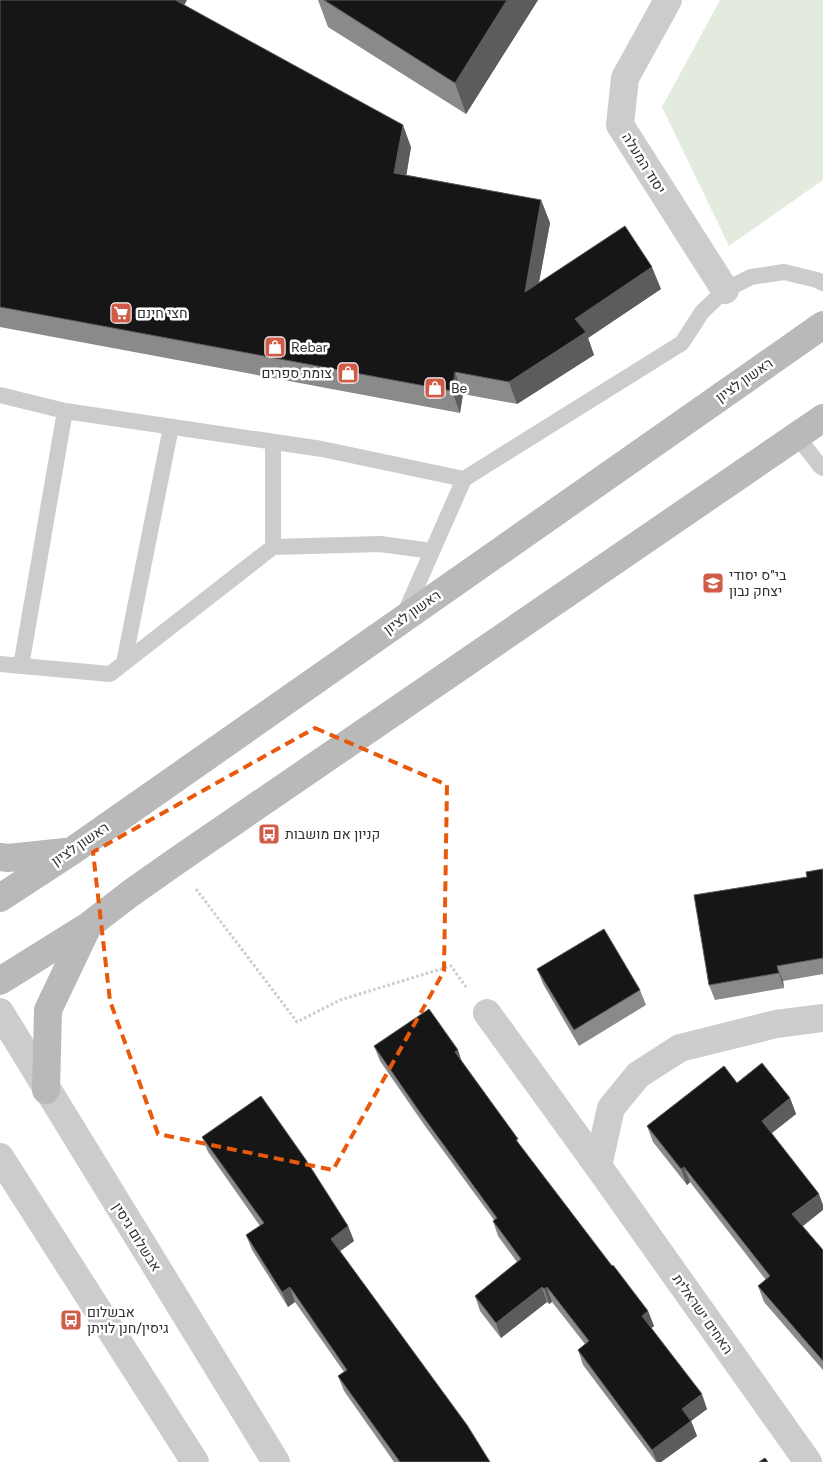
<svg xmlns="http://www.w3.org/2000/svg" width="823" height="1462" viewBox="0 0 823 1462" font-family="Figtree,Heebo,sans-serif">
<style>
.green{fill:#e3ebdf}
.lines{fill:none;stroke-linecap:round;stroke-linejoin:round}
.path{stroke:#ccc;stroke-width:3;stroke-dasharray:2.5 2.5;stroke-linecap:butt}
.service{stroke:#ccc;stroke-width:16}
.minor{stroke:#ccc;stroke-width:28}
.tertiary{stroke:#ccc;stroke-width:28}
.secondary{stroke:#b9b9b9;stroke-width:28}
.wall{fill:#8a8a8a}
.shaded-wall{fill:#5c5c5c}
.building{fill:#161616;stroke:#5c5c5c}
.marked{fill:none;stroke:#e8590c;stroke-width:4;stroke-dasharray:10 6;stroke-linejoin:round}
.labels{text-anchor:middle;stroke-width:5;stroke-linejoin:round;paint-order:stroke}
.street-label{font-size:14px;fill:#2f2f2f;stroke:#fff}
.poi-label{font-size:14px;fill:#2f2f2f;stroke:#fff;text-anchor:start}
</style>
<rect width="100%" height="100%" fill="#fff"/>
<path class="green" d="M 720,0 L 823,0 L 823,180 L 729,246 L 662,107 Z"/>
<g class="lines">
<path class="path" d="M 196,889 L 297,1022 L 340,1000 L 451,966 L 466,987"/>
<path class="service" d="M 0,395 L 65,411 L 322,449 L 464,479
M 797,436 L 820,466 L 823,468
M 273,442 L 273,547
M 404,615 L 464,479 L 682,343 L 702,312 L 725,290 L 751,277 L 784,272 L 817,280 L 823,283
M 124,663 L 171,427
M 0,664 L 110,674 L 273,547 L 380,544 L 432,551
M 21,666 L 65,411"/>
<path class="minor" d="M 668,0 L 625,78 L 620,125 L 725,290
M 487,1013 L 598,1166 L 808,1462
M 598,1166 L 611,1108 L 638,1075 L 680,1048 L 776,1024 L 823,1018"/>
<path class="tertiary" d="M 0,1012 L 276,1462
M 0,1157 L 195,1462"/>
<path class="secondary" d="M 0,857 L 8,858 L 65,852
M 0,898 L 72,851 L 823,325
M 0,981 L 88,926 L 131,893 L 175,862 L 823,418
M 46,1090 L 48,1010 L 88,926"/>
</g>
<path class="wall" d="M 0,0 L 185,5 L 411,147 L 406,175 L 541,200 L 550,223 L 539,283 L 661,289 L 588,338 L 594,355 L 517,404 L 463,394 L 460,413 L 0,327 Z
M 318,0 L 538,0 L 466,114 L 328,27 Z
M 823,869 L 823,974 L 783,981 L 784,988 L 715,1000 L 709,985 Z
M 537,969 L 640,990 L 646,1005 L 579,1046 L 543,984 Z
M 374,1046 L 462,1062 L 521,1146 L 612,1266 L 648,1311 L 654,1326 L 651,1328 L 707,1409 L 691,1421 L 697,1436 L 661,1462 L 656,1462 L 583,1365 L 578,1350 L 585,1344 L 552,1302 L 549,1304 L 547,1302 L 501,1338 L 480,1311 L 475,1296 L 517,1262 L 498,1236 L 493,1221 L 494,1220 L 425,1126 L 380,1061 Z
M 737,1083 L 790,1098 L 796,1114 L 772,1133 L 803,1226 L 823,1250 L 823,1370 L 764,1302 L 758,1286 L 766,1280 L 690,1182 L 687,1185 L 653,1142 L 647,1126 Z
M 202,1137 L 348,1226 L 354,1241 L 340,1251 L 490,1462 L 394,1462 L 344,1391 L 338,1376 L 344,1372 L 295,1302 L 288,1307 L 252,1250 L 246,1235 L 260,1226 L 208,1152 Z"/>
<path class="shaded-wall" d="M 170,0 L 187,0 L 177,19 Z
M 507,0 L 538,0 L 466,114 L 455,83 Z
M 403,125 L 411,147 L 403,196 L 394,173 Z
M 541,200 L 550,223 L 533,314 L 525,292 Z
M 652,267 L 661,289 L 588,338 L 594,355 L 517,404 L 509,382 L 575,319 Z
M 455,372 L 463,394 L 460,413 L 452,391 Z
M 777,966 L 783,981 L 784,988 L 779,973 Z
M 458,1050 L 463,1065 L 455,1052 Z
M 790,1098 L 796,1114 L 768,1136 L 762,1121 Z
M 684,1167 L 690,1182 L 687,1185 L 681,1169 Z
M 819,1194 L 823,1205 L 823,1210 L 798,1230 L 792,1214 Z
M 348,1226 L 354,1241 L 336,1254 L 331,1239 Z
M 290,1287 L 295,1302 L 288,1307 L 282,1292 Z
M 542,1287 L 547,1302 L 501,1338 L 496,1323 Z
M 547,1287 L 552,1302 L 549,1304 L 544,1289 Z
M 648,1311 L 654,1326 L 648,1331 L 642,1316 Z
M 702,1394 L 707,1409 L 691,1421 L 697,1436 L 661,1462 L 657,1462 L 652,1450 L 682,1409 Z"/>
<path class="building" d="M 0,0 L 175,0 L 403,125 L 394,173 L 541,200 L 525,292 L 625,226 L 652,267 L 575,319 L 586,332 L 509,382 L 455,372 L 452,391 L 0,307 Z
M 324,0 L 507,0 L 455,83 Z
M 823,869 L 823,958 L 777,966 L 779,973 L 709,985 L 694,895 L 807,877 L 806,872 Z
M 604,929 L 640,990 L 574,1030 L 537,969 Z
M 429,1009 L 458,1050 L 455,1052 L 518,1139 L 516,1140 L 612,1266 L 613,1265 L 648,1311 L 642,1316 L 702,1394 L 682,1409 L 691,1421 L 652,1450 L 578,1350 L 589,1341 L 547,1287 L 544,1289 L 542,1287 L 496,1323 L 475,1296 L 521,1259 L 493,1221 L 497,1218 L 419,1111 L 374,1046 Z
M 762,1063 L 790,1098 L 762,1121 L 819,1194 L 792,1214 L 823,1250 L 823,1361 L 758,1286 L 770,1276 L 684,1167 L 681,1169 L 647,1126 L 724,1066 L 737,1083 Z
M 261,1096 L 306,1160 L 348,1226 L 331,1239 L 467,1425 L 490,1462 L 400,1462 L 338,1376 L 347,1370 L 290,1287 L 282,1292 L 246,1235 L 264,1223 L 202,1137 Z
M 765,1458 L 768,1462 L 759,1462 Z"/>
<path class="marked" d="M 315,728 L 447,785 L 444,971 L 333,1170 L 158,1134 L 110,1001 L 93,852 Z"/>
<defs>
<g id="supermarket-square" transform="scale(1.125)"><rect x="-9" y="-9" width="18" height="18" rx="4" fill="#d05b48" stroke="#fff"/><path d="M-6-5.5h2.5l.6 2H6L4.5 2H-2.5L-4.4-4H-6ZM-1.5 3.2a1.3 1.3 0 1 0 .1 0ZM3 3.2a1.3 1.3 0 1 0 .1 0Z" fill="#fff"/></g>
<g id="shop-square" transform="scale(1.125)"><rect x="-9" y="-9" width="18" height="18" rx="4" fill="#d05b48" stroke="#fff"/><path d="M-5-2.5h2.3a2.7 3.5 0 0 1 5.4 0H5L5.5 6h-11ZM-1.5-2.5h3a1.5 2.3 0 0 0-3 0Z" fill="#fff"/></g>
<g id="school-square" transform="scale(1.125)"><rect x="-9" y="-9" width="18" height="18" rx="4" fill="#d05b48" stroke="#fff"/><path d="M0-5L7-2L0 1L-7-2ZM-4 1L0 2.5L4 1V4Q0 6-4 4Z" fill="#fff"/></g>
<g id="bus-square" transform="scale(1.125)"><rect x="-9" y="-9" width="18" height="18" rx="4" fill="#d05b48" stroke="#fff"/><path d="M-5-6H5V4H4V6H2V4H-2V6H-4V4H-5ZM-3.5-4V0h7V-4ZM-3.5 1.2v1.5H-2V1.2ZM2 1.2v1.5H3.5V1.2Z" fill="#fff"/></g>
</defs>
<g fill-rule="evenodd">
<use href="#supermarket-square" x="121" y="313"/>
<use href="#shop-square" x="275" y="347"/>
<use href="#shop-square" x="348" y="373"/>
<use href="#shop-square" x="435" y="388"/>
<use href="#school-square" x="713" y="583"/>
<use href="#bus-square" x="269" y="834"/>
<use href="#bus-square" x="71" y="1320"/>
</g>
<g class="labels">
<g class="street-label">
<text transform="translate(644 163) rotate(58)" y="5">יסוד המעלה</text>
<text transform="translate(744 380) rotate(-35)" y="5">ראשון לציון</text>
<text transform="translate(412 612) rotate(-35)" y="5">ראשון לציון</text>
<text transform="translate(80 844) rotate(-34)" y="5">ראשון לציון</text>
<text transform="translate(137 1237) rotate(58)" y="5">אבשלום גיסין</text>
<text transform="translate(703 1314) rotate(55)" y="5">האחים ישראלית</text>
</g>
<g class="poi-label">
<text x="137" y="318">חצי חינם</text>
<text x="291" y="352">Rebar</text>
<text x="332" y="378" text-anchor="end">צומת ספרים</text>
<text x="451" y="393">Be</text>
<text x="729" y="580">בי"ס יסודי<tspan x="729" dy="16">יצחק נבון</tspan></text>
<text x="285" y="839">קניון אם מושבות</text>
<text x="87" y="1317">אבשלום<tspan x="87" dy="16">גיסין/חנן לויתן</tspan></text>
</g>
</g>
</svg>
